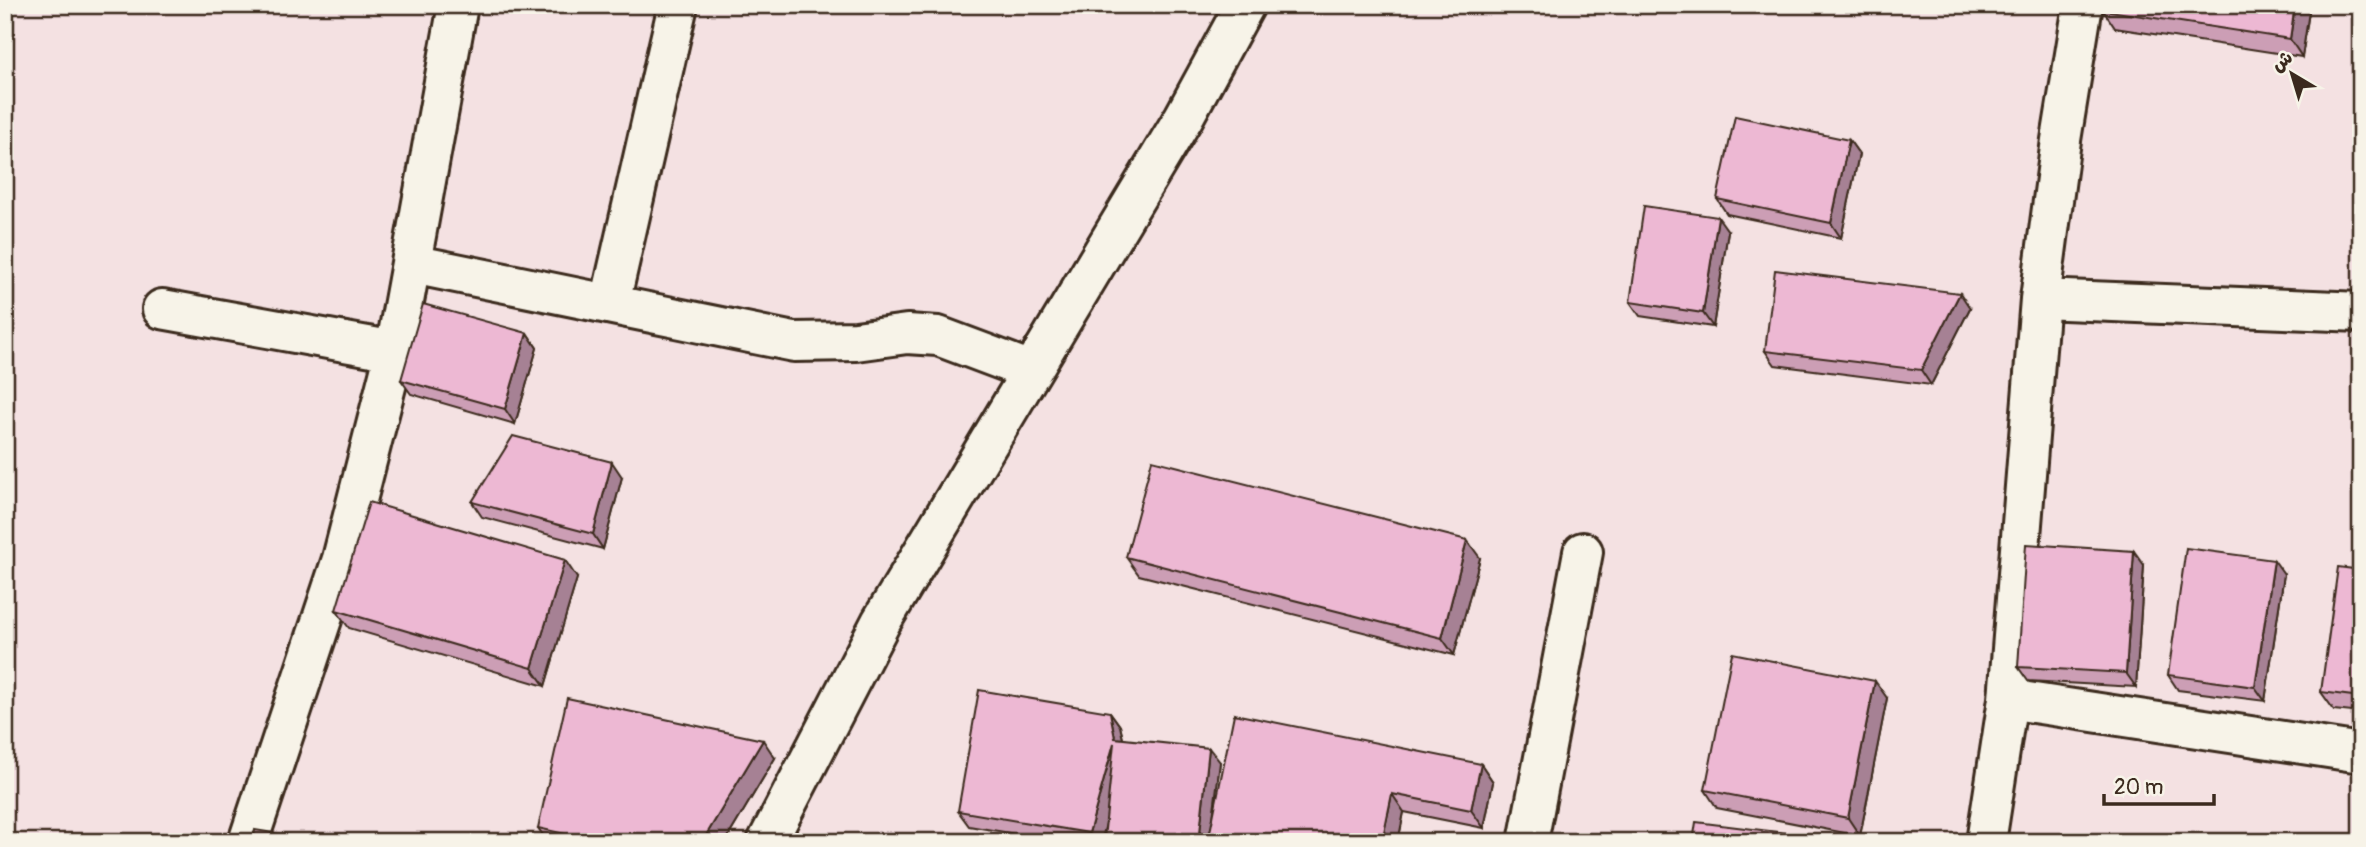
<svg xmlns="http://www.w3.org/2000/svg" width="2366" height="847" viewBox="0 0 2366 847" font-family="Pangolin,'Playpen Sans Arabic',sans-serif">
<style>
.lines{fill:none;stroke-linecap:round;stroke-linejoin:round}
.minor-casing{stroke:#3b2a1e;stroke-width:44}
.minor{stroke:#f7f3e8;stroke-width:38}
.wall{fill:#cc9eb5;stroke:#3b2a1e;stroke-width:2}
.shaded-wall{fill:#a68194;stroke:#3b2a1e;stroke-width:2}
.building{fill:#edb8d3;stroke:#3b2a1e;stroke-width:2}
</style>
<rect width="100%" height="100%" fill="#f4e1e2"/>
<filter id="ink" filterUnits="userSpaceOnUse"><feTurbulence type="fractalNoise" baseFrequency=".0143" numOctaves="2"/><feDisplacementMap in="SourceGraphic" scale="14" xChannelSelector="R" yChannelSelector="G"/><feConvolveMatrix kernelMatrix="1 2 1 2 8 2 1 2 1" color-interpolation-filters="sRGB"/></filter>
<g filter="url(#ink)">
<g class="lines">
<g class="minor-casing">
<path id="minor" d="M 412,264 L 794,342 L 856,341 L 907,334 L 938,336 L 1031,371
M 2040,299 L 2361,312
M 610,303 L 678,5
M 162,309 L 395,351
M 2008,699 L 2361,753
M 248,842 L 342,559 L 395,351 L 458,5
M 767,842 L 881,622 L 1184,117 L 1245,5
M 1528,842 L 1583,552
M 1986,842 L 2008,699 L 2040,299 L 2061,140 L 2083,5"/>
</g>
<use href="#minor" class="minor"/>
</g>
<path class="wall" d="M 2104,5 L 2310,5 L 2302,57 L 2115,28 L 2103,10 Z
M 1849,140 L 1859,154 L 1841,238 L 1727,214 L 1717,199 Z
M 1728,231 L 1713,327 L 1640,316 L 1630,302 Z
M 1970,308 L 1931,385 L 1775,365 L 1765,351 Z
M 527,333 L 537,348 L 515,424 L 411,394 L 401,380 Z
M 622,477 L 603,549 L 482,517 L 472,502 Z
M 1126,557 L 1480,558 L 1454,655 L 1139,575 Z
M 2144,565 L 2136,687 L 2028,681 L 2018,667 Z
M 2361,570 L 2361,713 L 2334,710 L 2321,692 Z
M 2284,574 L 2265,701 L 2178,690 L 2168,675 Z
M 577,578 L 545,686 L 349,628 L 336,610 Z
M 1887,698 L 1860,836 L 1717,808 L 1705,790 Z
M 1110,712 L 1120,726 L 1123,739 L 1220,762 L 1214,810 L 1481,764 L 1493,782 L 1484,828 L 1404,812 L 1398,842 L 1106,842 L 1104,839 L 1106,824 L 1101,842 L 1062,842 L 969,826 L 958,811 Z
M 775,758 L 725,842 L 548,842 L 538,828 Z"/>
<path class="shaded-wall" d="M 2295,5 L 2310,5 L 2302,57 L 2290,39 Z
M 1849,140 L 1859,154 L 1841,238 L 1831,223 Z
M 1718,217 L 1728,231 L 1713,327 L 1703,313 Z
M 1960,293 L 1970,308 L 1931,385 L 1921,370 Z
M 527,333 L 537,348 L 515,424 L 505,409 Z
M 612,462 L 622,477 L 603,549 L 593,534 Z
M 1467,540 L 1480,558 L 1454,655 L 1442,638 Z
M 2134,551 L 2144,565 L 2136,687 L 2126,673 Z
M 565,560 L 577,578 L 545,686 L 532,668 Z
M 2274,560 L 2284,574 L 2265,701 L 2255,687 Z
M 1875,681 L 1887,698 L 1860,836 L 1848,818 Z
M 1110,712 L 1120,726 L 1126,752 L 1115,738 Z
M 763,740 L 775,758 L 725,842 L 702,842 Z
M 1114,743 L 1124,757 L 1101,842 L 1095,842 L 1089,833 Z
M 1209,748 L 1220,762 L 1210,842 L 1199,842 Z
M 1481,764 L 1493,782 L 1484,828 L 1471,810 Z
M 1392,794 L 1404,812 L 1398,842 L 1382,842 Z"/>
<path class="building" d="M 2104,5 L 2295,5 L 2290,39 L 2103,10 Z
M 1735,116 L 1849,140 L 1831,223 L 1717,199 Z
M 1644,206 L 1718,217 L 1703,313 L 1630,302 Z
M 1775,270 L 1960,293 L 1921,370 L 1765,351 Z
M 423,304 L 527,333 L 505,409 L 401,380 Z
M 513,436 L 612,462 L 593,534 L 472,502 Z
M 1152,460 L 1467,540 L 1442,638 L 1126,557 Z
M 369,502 L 565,560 L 532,668 L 336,610 Z
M 2026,544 L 2134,551 L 2126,673 L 2018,667 Z
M 2186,548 L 2274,560 L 2255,687 L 2168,675 Z
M 2338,567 L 2361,570 L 2361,697 L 2321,692 Z
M 1732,653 L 1875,681 L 1848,818 L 1705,790 Z
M 979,690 L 1110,712 L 1115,738 L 1209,748 L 1199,842 L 1132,842 L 1104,839 L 1114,743 L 1089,833 L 958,811 Z
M 567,698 L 763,740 L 702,842 L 601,842 L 538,828 Z
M 1234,714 L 1481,764 L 1471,810 L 1392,794 L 1382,842 L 1208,842 Z
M 1696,822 L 1860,842 L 1693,842 Z
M 255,830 L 327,842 L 253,842 Z"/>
</g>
<rect width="2366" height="847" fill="none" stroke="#f7f3e8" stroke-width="28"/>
<rect x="14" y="14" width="2338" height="819" fill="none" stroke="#3b2a1e" stroke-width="2.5" filter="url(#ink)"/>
<g transform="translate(2292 74) rotate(322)" stroke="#f7f3e8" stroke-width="5" paint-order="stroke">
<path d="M0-5L12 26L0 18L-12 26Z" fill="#3b2a1e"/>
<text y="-10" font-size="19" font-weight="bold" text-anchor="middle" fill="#3b2a1e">ش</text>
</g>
<path d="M2104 794v10h110v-10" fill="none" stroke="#3b2a1e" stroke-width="3.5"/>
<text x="2114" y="794" font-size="21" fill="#3b2a1e" stroke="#f7f3e8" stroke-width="5" paint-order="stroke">20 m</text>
</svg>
